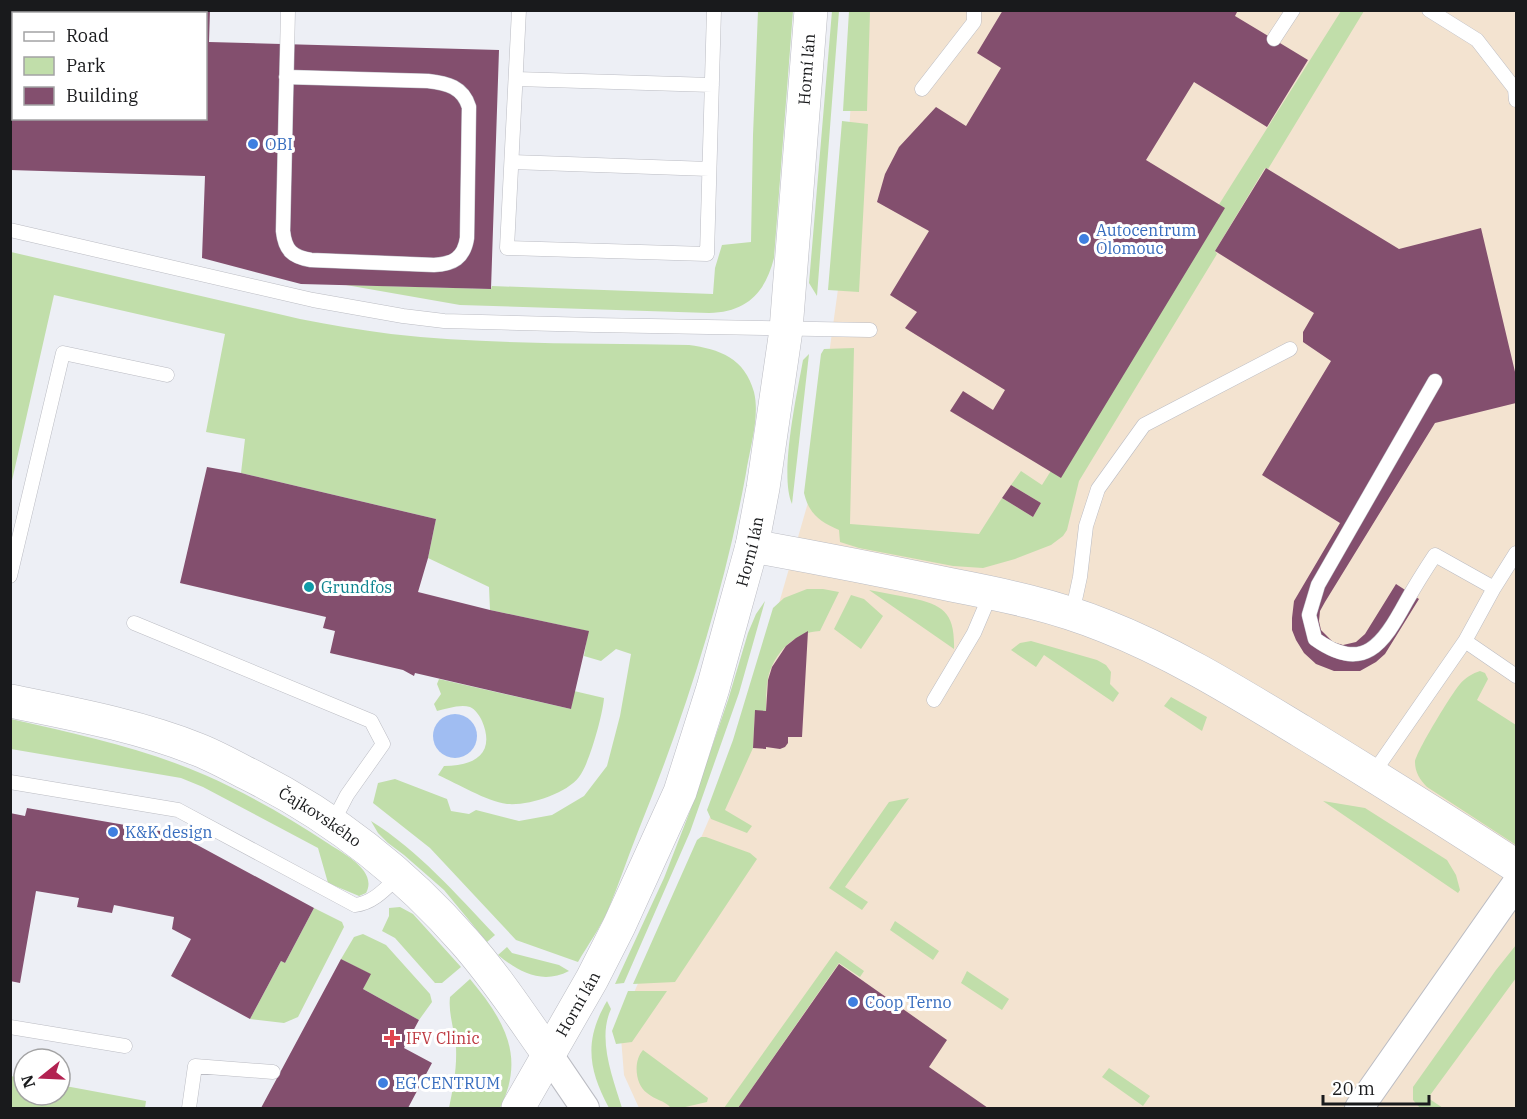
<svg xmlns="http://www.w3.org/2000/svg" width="1527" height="1119" viewBox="0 0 1527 1119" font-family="'IBM Plex Serif',serif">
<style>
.commercial{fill:#f3e3d0}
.green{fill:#c1deaa}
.water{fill:#a0bdf2}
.building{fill:#834f6e;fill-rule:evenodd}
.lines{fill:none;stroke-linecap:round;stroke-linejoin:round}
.service-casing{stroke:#bbbcc3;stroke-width:15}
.minor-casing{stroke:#bbbcc3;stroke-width:30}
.tertiary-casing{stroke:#bbbcc3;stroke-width:34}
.service{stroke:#fff;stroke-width:14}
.minor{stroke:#fff;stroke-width:28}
.tertiary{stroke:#fff;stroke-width:33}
.shop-dot{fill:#3f7fe0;stroke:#fff;stroke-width:2}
.culture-dot{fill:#0f9aa8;stroke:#fff;stroke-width:2}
.health-dot{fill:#e0444e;stroke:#fff;stroke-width:2}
.labels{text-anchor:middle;stroke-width:6;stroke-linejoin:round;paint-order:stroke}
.street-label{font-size:16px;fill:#191a1c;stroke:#fff}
.shop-label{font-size:16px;fill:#366cbe;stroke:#fff;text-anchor:start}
.culture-label{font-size:16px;fill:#0d838f;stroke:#fff;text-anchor:start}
.health-label{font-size:16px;fill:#be3a42;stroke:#fff;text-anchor:start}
</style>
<rect width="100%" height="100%" fill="#edeff5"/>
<path class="commercial" d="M 857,11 L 1516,11 L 1516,1108 L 639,1108 L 624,1075 L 620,1025 L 713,810 L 761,666 L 809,499 L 839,282 Z"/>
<path class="green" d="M 758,11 L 793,11 L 774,258 C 765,293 747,312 709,313 L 460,305 L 346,285 L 491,289 L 492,286 L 713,294 L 715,268 L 722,245 L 751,242 L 753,135 Z
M 832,11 L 839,11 L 817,296 L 809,283 Z
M 849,11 L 870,11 L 867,111 L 843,111 Z
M 1341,11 L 1364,11 L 1268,169 L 1265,168 L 1215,251 L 1217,254 L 1079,481 L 1067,530 L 1063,536 L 1051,545 L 1015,559 L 983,568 L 953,566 L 859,548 L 840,542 L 839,530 C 820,522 809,514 804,493 L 821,354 L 824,349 L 854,348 L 850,524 L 979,534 L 1002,498 L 1033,517 L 1041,503 L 1011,485 L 1021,471 L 1042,485 Z
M 842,121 L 868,124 L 859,292 L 828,290 Z
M 11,252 L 300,319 C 330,325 360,330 391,334 C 489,345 590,343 689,345 C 719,349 745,358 754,392 C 760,417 750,447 746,473 C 724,594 685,715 639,829 C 628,856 619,884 608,910 C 600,928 588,945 578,962 L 516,940 L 430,848 L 373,803 L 378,783 L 395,779 L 447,799 L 451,811 L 469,814 L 476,810 L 519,821 L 552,815 L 584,796 L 607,766 L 620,716 L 631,654 L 616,649 L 601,661 L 584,656 L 588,631 L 490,610 L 489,587 L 428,558 L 436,519 L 241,473 L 245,439 L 206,432 L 225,334 L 54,295 L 11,485 Z
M 809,354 L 792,504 C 779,475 797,394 803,360 Z
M 807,589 L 823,589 L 839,592 L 820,631 C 794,632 774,653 768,678 C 766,688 766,700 766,711 L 755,711 L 753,748 L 725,810 L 752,826 L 747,833 L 711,819 L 707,810 L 733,740 L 773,608 L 784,598 Z
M 869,590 C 883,593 897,595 911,598 C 944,605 955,613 954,649 Z
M 851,595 L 864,599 L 883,616 L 861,649 L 834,629 Z
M 765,601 L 739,693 L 690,832 L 624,983 L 615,984 L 664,878 L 690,811 L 728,700 L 748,633 L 756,614 Z
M 1031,641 L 1097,660 L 1106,665 L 1111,672 L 1110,684 L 1119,693 L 1113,702 L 1044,655 L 1036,667 L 1011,650 L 1020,643 Z
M 1480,671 L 1485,673 L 1488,679 L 1477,700 L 1516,725 L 1516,845 L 1427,787 C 1420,780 1415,772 1415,762 C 1416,752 1452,693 1460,684 C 1465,678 1473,673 1480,671 Z
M 439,679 L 571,709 L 574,691 L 604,698 C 603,714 589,765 579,777 C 566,794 528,806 507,804 C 486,801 458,784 438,775 L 444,766 C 474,766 496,754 482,721 C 480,716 475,709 470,707 C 460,704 446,709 437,711 L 434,704 L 441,694 L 437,684 Z
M 1171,697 L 1207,717 L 1202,731 L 1164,706 Z
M 11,719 C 76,734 143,748 205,775 C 248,794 290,818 329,844 C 344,854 378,871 366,893 L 359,896 L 328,883 L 318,848 L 203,787 L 181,778 L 11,749 Z
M 909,798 L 845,887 L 868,902 L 862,910 L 829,888 L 889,802 Z
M 1323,801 L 1365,808 L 1447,860 L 1456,875 L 1460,890 L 1458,893 Z
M 371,821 C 419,851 456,894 495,935 L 487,942 L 444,890 L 404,855 L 388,843 L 378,833 Z
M 701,837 L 706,837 L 750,853 L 757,859 L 675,982 L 633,984 L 697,840 Z
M 400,907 L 413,914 L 461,967 L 442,983 L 435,983 L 395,938 L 382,931 L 389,916 L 389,908 Z
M 314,908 L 342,922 L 344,927 L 298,1017 L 284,1023 L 250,1019 L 281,961 L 285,963 Z
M 895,921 L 939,951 L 933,960 L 890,930 Z
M 363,934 L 386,945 L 430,994 L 432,1002 L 419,1020 L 363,989 L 370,974 L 341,959 L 354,937 Z
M 1516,945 L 1516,978 L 1428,1098 L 1443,1108 L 1420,1108 L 1413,1100 L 1413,1087 L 1496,970 Z
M 507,947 L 512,953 L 559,965 L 569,971 C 542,985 519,972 498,955 Z
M 836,951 L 864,971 L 860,977 L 839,963 L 738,1108 L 724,1108 Z
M 967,971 L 1009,999 L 1002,1010 L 961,983 Z
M 470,979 C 504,1020 526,1056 500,1108 L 449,1108 C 453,1089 457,1069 456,1048 C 455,1031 448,1014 450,997 Z
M 628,991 L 667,991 L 632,1042 L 616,1044 L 612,1031 Z
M 607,1001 L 611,1009 C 597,1039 613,1078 622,1108 L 609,1108 C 588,1069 584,1040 607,1001 Z
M 643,1050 L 708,1098 L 707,1102 L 681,1108 L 671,1108 C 664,1100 655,1100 647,1093 C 635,1084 633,1061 643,1050 Z
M 1109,1068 L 1150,1096 L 1143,1106 L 1102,1077 Z
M 10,1076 L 24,1078 L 24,1095 L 60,1095 L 60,1085 L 146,1101 L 145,1108 L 11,1108 Z"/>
<path class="water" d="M433 736a22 22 0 1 1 44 0a22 22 0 1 1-44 0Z"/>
<path class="building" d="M 10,10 L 210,10 L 209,42 L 499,50 L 491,289 L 301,284 L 202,258 L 205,176 L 10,170 ZM 14,14 L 206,14 L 206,118 L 14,118 Z
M 1003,10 L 1238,10 L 1235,16 L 1308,60 L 1267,127 L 1194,82 L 1146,160 L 1225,208 L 1061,478 L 950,411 L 963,391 L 993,410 L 1005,390 L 905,328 L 917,312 L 890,295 L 929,231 L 877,202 L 885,174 L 899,147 L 936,107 L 966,126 L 1001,68 L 977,53 Z
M 1266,168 L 1399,249 L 1481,228 L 1516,376 L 1516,403 L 1435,423 L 1325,602 L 1320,611 L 1319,621 L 1321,630 L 1333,642 L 1343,645 L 1356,642 L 1365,634 L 1396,584 L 1419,599 L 1385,654 L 1376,662 L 1360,671 L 1334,671 L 1316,664 L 1304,653 L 1296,640 L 1292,630 L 1292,618 L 1294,601 L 1340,523 L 1262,475 L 1331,361 L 1303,342 L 1303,332 L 1314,313 L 1215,251 Z
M 207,467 L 241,473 L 436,519 L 428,558 L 418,592 L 490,610 L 589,631 L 571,709 L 415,673 L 414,676 L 403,670 L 330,653 L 335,631 L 323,628 L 326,617 L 180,583 Z
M 1011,485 L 1041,503 L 1033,517 L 1002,498 Z
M 808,631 L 802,737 L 788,737 L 788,743 L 785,747 L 780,749 L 766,747 L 766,749 L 753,748 L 755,710 L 766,711 L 768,680 L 772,667 L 786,646 L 796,638 Z
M 27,808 L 177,834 L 314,908 L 285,963 L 281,961 L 250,1019 L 171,976 L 191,939 L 172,929 L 174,917 L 114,905 L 112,913 L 77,907 L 79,898 L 36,891 L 20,983 L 10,981 L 10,813 L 25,816 Z
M 341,959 L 371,974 L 363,989 L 419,1020 L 404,1048 L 432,1063 L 408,1108 L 261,1108 Z
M 839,964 L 947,1040 L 929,1067 L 988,1108 L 738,1108 Z"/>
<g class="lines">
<g class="service-casing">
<path id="service" d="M 519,10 L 507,248 L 707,254 L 714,10
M 1429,10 L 1477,40 L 1515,89 L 1516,100
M 1274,39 L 1293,10
M 286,77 L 428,81 C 447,83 463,87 469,107 L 467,238 C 464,258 453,264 434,265 L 311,260 C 292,257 285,250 283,231 L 288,10
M 516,79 L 712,85
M 922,89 L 974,22 L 974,10
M 512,162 L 709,169
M 10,230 L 313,300 L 403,316 L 444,321 L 594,325 L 870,330
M 1435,381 L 1318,585 L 1309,615 L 1315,639 C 1364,674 1383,644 1406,602 C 1415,586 1425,570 1435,555 L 1494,588
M 10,576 L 63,353 L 167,375
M 1072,614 L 1080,577 L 1086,526 L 1098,489 L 1144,425 L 1290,349
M 134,623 L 371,721 L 383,744 L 347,795 L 333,822
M 1465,641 L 1516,676
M 934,700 L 974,633 L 991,593
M 1372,775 L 1465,641 L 1494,588 L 1516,553
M 10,782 L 178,810 L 355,905 C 374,903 387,887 400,875
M 10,1027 L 125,1046
M 189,1108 L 195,1066 L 273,1072"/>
</g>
<g class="minor-casing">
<path id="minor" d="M 549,1055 L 585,1108
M 1359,1108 L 1516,884"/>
</g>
<g class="tertiary-casing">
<g id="tertiary">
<path d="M 752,546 C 819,558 885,571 952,585 C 1004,595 1056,606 1105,626 C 1174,653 1238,693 1301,731 C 1373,775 1445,820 1516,866"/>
<path id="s1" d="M 10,701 C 74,714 139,726 199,750 C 214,756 229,764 244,772 C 330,814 402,870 465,942 C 496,977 522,1017 549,1055"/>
<path id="s2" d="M 518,1108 L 592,979 L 619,926 L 680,792 L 713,688 L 734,611 L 752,546 L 763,488 L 786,330 L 811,10"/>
</g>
</g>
<use href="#service" class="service"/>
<use href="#minor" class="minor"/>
<use href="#tertiary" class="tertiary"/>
</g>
<g class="shop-dot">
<circle cx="253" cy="144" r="6"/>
<circle cx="1084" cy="239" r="6"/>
<circle cx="113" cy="832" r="6"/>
<circle cx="853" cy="1002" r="6"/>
<circle cx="383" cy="1083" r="6"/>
</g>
<circle class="culture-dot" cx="309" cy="587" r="6"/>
<path class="health-dot" d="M389 1029h6v6h6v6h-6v6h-6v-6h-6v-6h6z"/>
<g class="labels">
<g class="street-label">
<text dy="6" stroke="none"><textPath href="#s2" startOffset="1092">Horní lán</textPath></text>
<text dy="6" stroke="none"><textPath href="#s2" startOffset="606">Horní lán</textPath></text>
<text dy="6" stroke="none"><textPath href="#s1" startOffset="334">Čajkovského</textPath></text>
<text dy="6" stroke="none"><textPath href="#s2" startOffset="120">Horní lán</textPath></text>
</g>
<g class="shop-label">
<text x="265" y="150">OBI</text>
<text x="1096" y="236">Autocentrum<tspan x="1096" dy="18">Olomouc</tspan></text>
<text x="125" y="838">K&amp;K design</text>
<text x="865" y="1008">Coop Terno</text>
<text x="395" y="1089">EG CENTRUM</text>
</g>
<g class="culture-label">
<text x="321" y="593">Grundfos</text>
</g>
<g class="health-label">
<text x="406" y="1044">IFV Clinic</text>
</g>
</g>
<rect width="1527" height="1119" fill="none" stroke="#191a1c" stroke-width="24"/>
<rect x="12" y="12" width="195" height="108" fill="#ffffff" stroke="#a3a3a4" stroke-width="1.5"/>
<rect x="24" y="32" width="30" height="9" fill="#ffffff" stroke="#a3a3a4" stroke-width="1.5"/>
<text x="66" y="42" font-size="18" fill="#191a1c">Road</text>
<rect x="24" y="57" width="30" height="18" fill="#c1deaa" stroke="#a3a3a4" stroke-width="1.5"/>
<text x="66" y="72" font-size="18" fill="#191a1c">Park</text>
<rect x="24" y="87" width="30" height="18" fill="#834f6e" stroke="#a3a3a4" stroke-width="1.5"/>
<text x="66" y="102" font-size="18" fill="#191a1c">Building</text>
<g transform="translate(42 1077) rotate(252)"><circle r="28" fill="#ffffff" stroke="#a3a3a4" stroke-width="1.5"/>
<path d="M0-4.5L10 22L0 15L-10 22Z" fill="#b22251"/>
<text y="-9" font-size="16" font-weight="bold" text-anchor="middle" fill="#191a1c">N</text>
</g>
<path d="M1323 1095v9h106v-9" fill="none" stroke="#191a1c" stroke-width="3"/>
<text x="1332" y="1095" font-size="18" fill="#191a1c" stroke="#ffffff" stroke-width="4.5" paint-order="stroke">20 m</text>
</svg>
